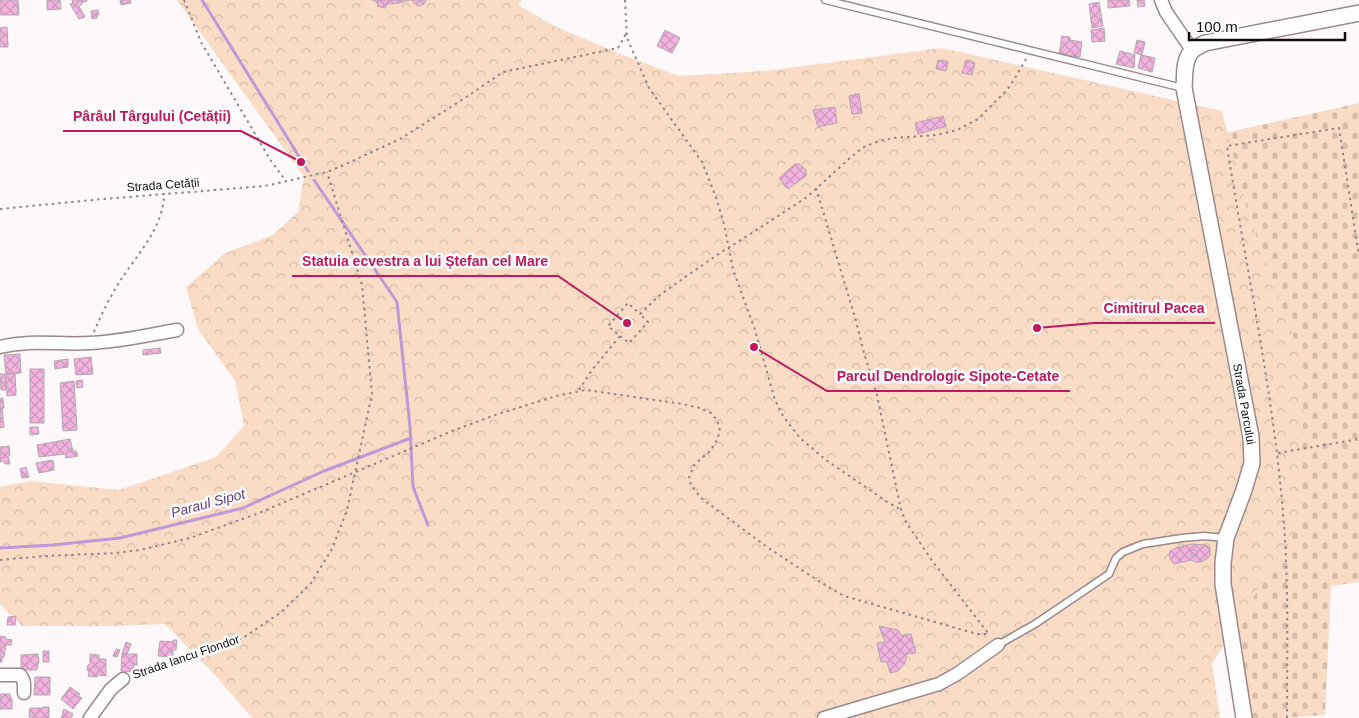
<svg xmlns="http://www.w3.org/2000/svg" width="1359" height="718" viewBox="0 0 1359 718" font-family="Arial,sans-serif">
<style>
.cemetery{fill:url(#cemetery-stones)}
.park{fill:url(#park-crowns)}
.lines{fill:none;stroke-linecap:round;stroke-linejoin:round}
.stream{stroke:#bd9ad5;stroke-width:3}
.building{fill:url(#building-cross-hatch);stroke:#b5a6b0}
.service-casing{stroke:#9a898c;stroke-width:9}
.minor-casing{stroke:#9a898c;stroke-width:15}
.tertiary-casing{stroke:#9a898c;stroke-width:18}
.path{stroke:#8d8889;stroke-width:2;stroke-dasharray:2.5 4;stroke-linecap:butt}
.service{stroke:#fff;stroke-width:6}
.minor{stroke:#fff;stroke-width:12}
.tertiary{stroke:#fff;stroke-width:15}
.labels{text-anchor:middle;stroke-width:5;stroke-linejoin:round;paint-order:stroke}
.street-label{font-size:12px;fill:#130d0e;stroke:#fff}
.water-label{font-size:14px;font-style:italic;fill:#663a81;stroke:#fff}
.leader{fill:none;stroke:#c2185b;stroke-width:2}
.callout-dot{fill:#c2185b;stroke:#fff;stroke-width:2}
.callout-label{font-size:14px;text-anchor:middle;font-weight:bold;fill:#c2185b;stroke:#fff;stroke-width:5;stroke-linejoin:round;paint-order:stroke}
</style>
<defs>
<pattern id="cemetery-stones" width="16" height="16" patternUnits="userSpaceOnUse" patternTransform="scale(1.25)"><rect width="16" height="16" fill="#fadcc6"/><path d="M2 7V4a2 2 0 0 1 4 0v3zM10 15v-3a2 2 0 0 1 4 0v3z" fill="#d5bca9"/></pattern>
<pattern id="park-crowns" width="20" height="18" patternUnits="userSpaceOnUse" patternTransform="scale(1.25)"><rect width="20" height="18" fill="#fadcc6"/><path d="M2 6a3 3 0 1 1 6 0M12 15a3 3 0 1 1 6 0" fill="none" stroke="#d5bca9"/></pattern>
<pattern id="building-cross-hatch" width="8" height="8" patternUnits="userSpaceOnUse" patternTransform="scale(1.25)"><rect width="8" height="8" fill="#f2b3de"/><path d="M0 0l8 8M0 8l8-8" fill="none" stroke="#cf99bd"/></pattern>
</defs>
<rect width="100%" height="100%" fill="#fdf9fa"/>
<path class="cemetery" d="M 1359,103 L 1359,582 L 1331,586 L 1325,715 L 1284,718 L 1244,718 L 1194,140 Z"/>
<path class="park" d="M 177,0 L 522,0 L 518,5 L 554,26 L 623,55 L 679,76 L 765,71 L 942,48 L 1222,111 L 1247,210 L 1304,366 L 1301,521 L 1212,664 L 1220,718 L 252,718 L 216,676 L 165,624 L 111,626 L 22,626 L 0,604 L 0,487 L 30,481 L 119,490 L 216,457 L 244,426 L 235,381 L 198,329 L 186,287 L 225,253 L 273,235 L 298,212 L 304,177 Z"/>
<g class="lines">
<path class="stream" d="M 202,0 L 308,171
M 314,180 L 397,302 L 410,427 L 413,487 L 428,525
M 0,548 L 53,545 L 120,538 L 243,508 L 324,471 L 411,438"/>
</g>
<path class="building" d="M 0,0 L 18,0 L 19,15 L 0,15 Z
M 47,0 L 60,0 L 61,9 L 47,10 Z
M 72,0 L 87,0 L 87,1 L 81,3 L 82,4 L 79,6 L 85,17 L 79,19 L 70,4 L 73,3 Z
M 120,0 L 130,0 L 131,3 L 121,5 Z
M 372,0 L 410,0 L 400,3 L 387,4 L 386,7 L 384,8 L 378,6 L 377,2 Z
M 411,0 L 426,0 L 424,4 L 420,6 L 416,5 Z
M 1108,0 L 1129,0 L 1130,6 L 1108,8 Z
M 1137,0 L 1144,0 L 1145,6 L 1138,7 Z
M 1099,2 L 1103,26 L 1092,28 L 1089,4 Z
M 98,10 L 99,15 L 97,15 L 97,18 L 92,19 L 91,11 Z
M 7,27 L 8,47 L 0,47 L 0,28 Z
M 1104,28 L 1105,41 L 1092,42 L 1091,30 Z
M 665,30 L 680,38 L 672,53 L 657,46 Z
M 1062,36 L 1070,37 L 1070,40 L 1082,42 L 1080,57 L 1059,54 Z
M 1137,40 L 1145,42 L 1142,55 L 1134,53 Z
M 1120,51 L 1135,55 L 1134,68 L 1116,64 Z
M 1141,55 L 1155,58 L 1152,72 L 1138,68 Z
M 938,60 L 948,62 L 946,71 L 936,69 Z
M 966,60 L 975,63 L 972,75 L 962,73 Z
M 859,94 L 862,113 L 852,114 L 849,96 Z
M 835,107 L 837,123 L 818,127 L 813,110 Z
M 943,116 L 946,126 L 918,134 L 915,123 Z
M 795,164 L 799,164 L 806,170 L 806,176 L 788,189 L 779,178 Z
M 160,348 L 161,353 L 143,355 L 143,350 Z
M 20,354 L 21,373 L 6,374 L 4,355 Z
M 91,357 L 93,374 L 76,375 L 74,359 Z
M 68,359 L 68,367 L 55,369 L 54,361 Z
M 30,369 L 44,369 L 44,423 L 30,423 Z
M 15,373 L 16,395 L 7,396 L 6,374 Z
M 0,374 L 5,374 L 6,390 L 1,390 Z
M 82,380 L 83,387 L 77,388 L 76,381 Z
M 74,381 L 77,430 L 63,431 L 60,383 Z
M 3,398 L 4,408 L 0,409 L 0,399 Z
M 0,409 L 2,409 L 4,427 L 0,428 Z
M 30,427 L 38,427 L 39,434 L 30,435 Z
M 70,439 L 73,451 L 76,451 L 78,456 L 66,458 L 65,454 L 39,457 L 37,445 Z
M 9,446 L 10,455 L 8,456 L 10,464 L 5,464 L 4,461 L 0,462 L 0,447 Z
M 53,460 L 54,470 L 39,473 L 36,463 Z
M 26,467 L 29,477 L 22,478 L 20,469 Z
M 1191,544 L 1205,545 L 1210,548 L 1210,555 L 1208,558 L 1201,562 L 1196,562 L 1191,560 L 1174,564 L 1171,560 L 1169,555 L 1170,551 L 1176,548 Z
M1190.5 553a3.5 3.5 0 1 1 7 0a3.5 3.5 0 1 1-7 0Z
M 16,616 L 15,625 L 7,625 L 8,617 Z
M 879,626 L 898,630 L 902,636 L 911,634 L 916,653 L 906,654 L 906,660 L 904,665 L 898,671 L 890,673 L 887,662 L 881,662 L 877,643 L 885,642 Z
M 0,636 L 6,637 L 6,639 L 12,640 L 11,645 L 6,645 L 4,657 L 2,657 L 2,662 L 0,662 Z
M 173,640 L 177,640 L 176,650 L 173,650 L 173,657 L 158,656 L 160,641 L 173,642 Z
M 126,642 L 131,644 L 127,654 L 122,654 Z
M 116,649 L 120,650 L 117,657 L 113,656 Z
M 43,651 L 49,651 L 49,662 L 43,662 Z
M 38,654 L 39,663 L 38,663 L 37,670 L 24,670 L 24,669 L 21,669 L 21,655 Z
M 90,654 L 99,655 L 99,659 L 106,659 L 106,676 L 97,675 L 97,677 L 88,676 L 89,672 L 87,670 L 88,665 L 90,663 Z
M 122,654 L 137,654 L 137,665 L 134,665 L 133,672 L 121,671 Z
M 35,677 L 50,677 L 50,695 L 34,695 Z
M 70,687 L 80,694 L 78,696 L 82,698 L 73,709 L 61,699 Z
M 1,694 L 10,694 L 11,699 L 12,699 L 12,709 L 0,709 L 0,695 Z
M 43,707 L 49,707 L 49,718 L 33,718 L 33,717 L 29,717 L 30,708 L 43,708 Z
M 64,709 L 73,714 L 71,718 L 61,718 L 63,714 L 62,713 Z"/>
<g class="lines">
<g class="service-casing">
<path id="service" d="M 825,0 L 1183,88
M 998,645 L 1035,624 L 1109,574 L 1116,558 L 1123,552 L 1143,544 L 1182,538 L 1204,536 L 1225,538"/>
</g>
<g class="minor-casing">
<path id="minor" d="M 1161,0 L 1166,12 L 1192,50
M 0,347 C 32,339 58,345 89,343 C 119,342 148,335 177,330
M 0,675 L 20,675 C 25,680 24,686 24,693
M 90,718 L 111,689 L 123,679
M 824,718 L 939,684 L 957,674 L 998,645"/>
</g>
<g class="tertiary-casing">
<path id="tertiary" d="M 1244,718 L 1223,584 L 1223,563 L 1226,538 L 1244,490 L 1252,463 L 1251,437 L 1184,88 C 1185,77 1183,61 1191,52 C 1194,48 1200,46 1205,43 L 1359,13"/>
</g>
<path class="path" d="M 184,0 L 201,42 L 271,161 L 286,181
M 625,0 L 627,38 L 649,88 L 702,162 L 716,197 L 724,224 L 733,269 L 739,286 L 755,330 L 775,400 L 783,416 L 800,438 L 826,460 L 886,501 L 901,510
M 816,188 L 856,321 L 864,353 L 877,395 L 901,510 L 906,522 L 933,562 L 988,633
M 0,209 L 103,199 L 265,186 L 327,172 L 346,164 L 400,139 L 465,98 L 503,72 L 618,48 L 627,32
M 94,332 C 101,315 110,297 120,281 C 137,255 165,225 164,193
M 620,336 L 629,343 L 648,322 L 640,314
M 579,390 L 592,370 L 620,336 L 608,326 L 628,303 L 640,314 L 660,295 L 691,273 L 720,253 L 752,233 L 807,197 L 850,158 L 862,148 L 876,142 L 894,138 L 937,135 L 957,130 L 978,119 L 1007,90 L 1015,78 L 1026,59
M 1278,453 L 1359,439
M 0,560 L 45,556 L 116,553 L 140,550 L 190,538 L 259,513 L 452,431 L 495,415 L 556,396 L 586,390 L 683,404 L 700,408 L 711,413 L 717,420 L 720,431 L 717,440 L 711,450 L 694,465 L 689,478 L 691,485 L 701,498 L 767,547 L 817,580 L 844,596 L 977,634 L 989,634
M 134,675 L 243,638 L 280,613 L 297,597 L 311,583 L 332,549 L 347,510 L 372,394 L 362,285 L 327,172
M 1287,718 C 1287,650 1289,581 1283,513 C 1273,390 1246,268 1227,146 L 1339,128 L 1359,256"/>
<use href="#service" class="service"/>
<use href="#minor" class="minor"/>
<use href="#tertiary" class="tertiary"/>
</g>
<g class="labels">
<g class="street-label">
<text transform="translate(163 185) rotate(-4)" y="4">Strada Cetății</text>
<text transform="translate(1244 404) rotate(80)" y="4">Strada Parcului</text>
<text transform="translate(186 657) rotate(-19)" y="4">Strada Iancu Flondor</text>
</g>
<g class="water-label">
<text transform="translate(208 503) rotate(-15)" y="5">Paraul Sipot</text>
</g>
</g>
<path class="leader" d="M301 162L241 131H63M627 323L558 276H292M1037 328L1094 323H1215M754 347L827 391H1070"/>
<g class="callout-dot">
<circle cx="301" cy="162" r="5"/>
<circle cx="627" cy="323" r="5"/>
<circle cx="1037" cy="328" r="5"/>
<circle cx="754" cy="347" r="5"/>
</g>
<g class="callout-label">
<text x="152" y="121">Pârâul Târgului (Cetății)</text>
<text x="425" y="266">Statuia ecvestra a lui Ștefan cel Mare</text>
<text x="1154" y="313">Cimitirul Pacea</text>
<text x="948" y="381">Parcul Dendrologic Sipote-Cetate</text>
</g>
<path d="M1189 32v8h156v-8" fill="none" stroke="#130d0e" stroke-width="2.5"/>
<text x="1196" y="32" font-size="15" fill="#130d0e" stroke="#ffffff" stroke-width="4" paint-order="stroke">100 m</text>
</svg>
